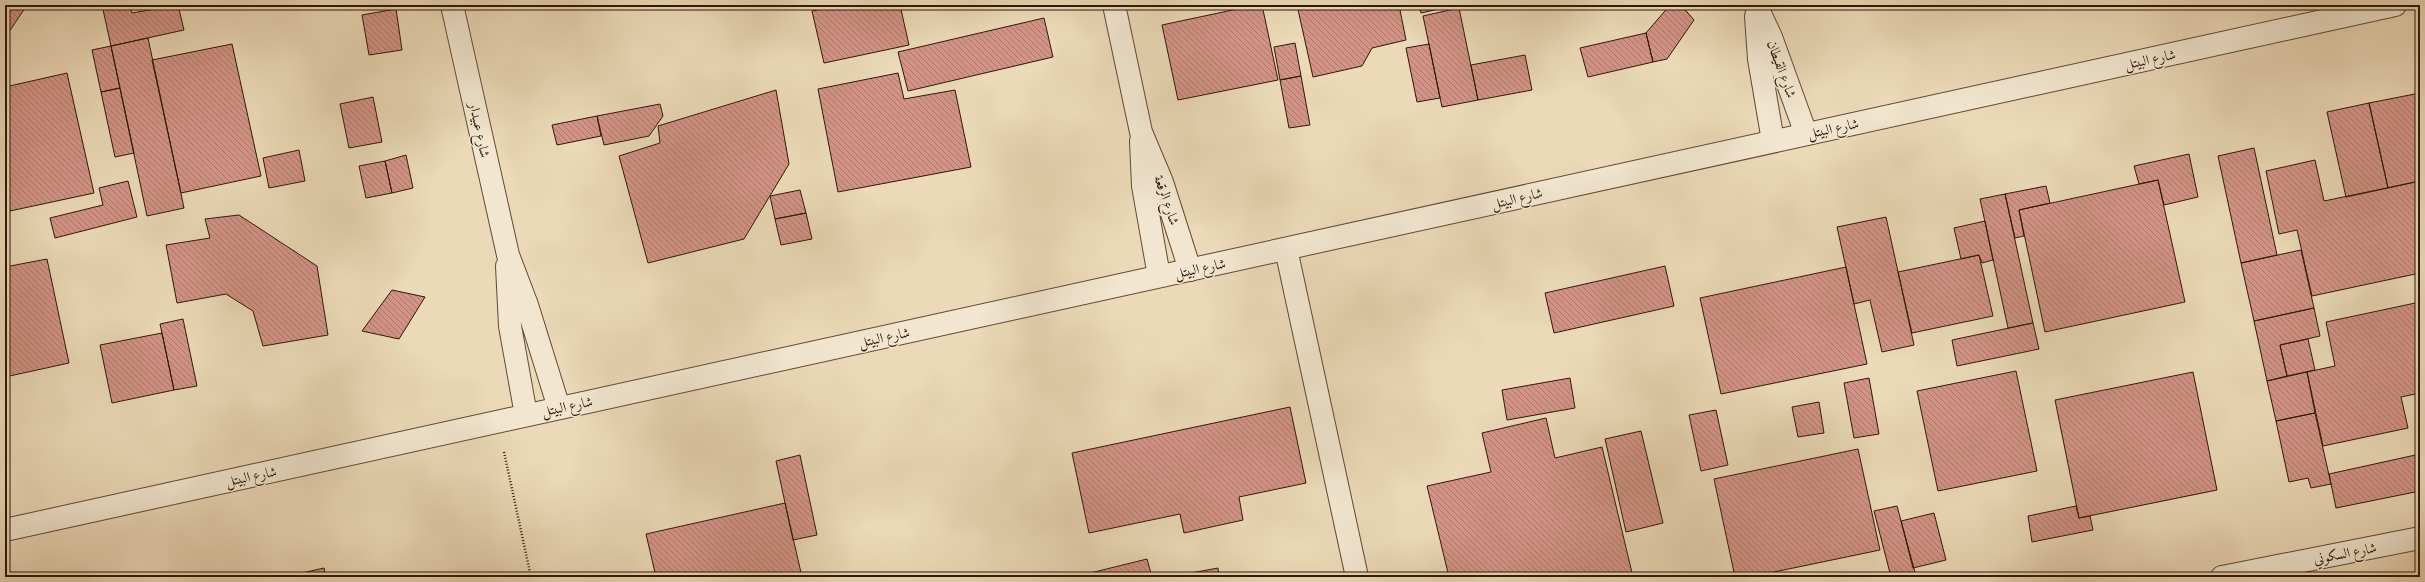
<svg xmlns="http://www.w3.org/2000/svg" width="2425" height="582" viewBox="0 0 2425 582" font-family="'EB Garamond',Amiri,serif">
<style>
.building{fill:url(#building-back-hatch);stroke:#301709}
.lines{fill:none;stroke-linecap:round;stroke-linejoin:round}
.service-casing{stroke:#5f4834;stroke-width:24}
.minor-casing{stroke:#5f4834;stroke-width:24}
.tertiary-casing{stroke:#5f4834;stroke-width:24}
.path{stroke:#301709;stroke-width:2.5;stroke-dasharray:1 2;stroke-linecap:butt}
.service{stroke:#f2e6d0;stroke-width:22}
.minor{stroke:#f2e6d0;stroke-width:22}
.tertiary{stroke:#f2e6d0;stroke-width:22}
.labels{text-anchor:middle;stroke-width:3;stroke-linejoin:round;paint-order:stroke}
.street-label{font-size:14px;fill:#301709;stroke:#f2e6d0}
</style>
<defs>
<pattern id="building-back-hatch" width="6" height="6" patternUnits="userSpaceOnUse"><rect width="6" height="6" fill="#d39487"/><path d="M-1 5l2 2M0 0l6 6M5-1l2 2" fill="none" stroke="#ac786d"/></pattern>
</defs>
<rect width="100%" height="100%" fill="#ebd9b7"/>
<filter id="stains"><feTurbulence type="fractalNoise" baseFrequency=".005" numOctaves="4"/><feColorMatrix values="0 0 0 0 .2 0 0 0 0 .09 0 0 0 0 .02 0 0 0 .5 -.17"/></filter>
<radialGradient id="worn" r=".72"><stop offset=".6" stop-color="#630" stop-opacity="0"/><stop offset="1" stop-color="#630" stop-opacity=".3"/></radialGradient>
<path class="building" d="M 5,5 L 27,5 L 5,38 Z
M 102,5 L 130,5 L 132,13 L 178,5 L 184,30 L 111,46 Z
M 841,5 L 900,5 L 909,45 L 824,63 L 812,11 Z
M 1256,5 L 1262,5 L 1278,80 L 1178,100 L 1162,25 Z
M 1297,5 L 1399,5 L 1406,40 L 1372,48 L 1362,66 L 1313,77 Z
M 1419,5 L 1442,5 L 1443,8 L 1421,13 Z
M 1670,5 L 1681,5 L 1694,20 L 1667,59 L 1653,62 L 1646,33 Z
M 1459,8 L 1478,100 L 1442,107 L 1423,16 Z
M 396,9 L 402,50 L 369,55 L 362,15 Z
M 1044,18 L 1053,57 L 908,91 L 898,52 Z
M 1646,33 L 1653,62 L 1588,77 L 1580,48 Z
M 148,38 L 184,208 L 147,216 L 111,46 Z
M 1295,43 L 1301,76 L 1280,80 L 1274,47 Z
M 232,44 L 261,176 L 181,193 L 152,60 Z
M 1429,44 L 1440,98 L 1417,102 L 1406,48 Z
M 111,46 L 120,88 L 101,92 L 92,50 Z
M 1525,55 L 1532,90 L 1478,100 L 1471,65 Z
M 67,73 L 94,193 L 10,211 L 5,190 L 5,87 Z
M 898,73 L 904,99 L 955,90 L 971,167 L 838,192 L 818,89 Z
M 1301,76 L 1310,125 L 1289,128 L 1280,80 Z
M 120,88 L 134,153 L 115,157 L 101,92 Z
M 776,90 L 789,164 L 744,239 L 648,263 L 619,156 L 660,143 L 658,126 Z
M 2420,93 L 2420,181 L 2388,188 L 2369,103 Z
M 373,97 L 382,142 L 349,148 L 340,104 Z
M 2369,103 L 2388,188 L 2346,197 L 2327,112 Z
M 660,104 L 663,116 L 649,136 L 604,145 L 597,116 Z
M 597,116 L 601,136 L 557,145 L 552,125 Z
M 2254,148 L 2277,255 L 2241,263 L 2218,156 Z
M 299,150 L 305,181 L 269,188 L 263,158 Z
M 2189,154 L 2198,197 L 2164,205 L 2158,180 L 2139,184 L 2134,166 Z
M 406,155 L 413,188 L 392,193 L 385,161 Z
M 2315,160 L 2324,201 L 2420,181 L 2420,273 L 2312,296 L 2297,230 L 2279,234 L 2266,171 Z
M 385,161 L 392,193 L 366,198 L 359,166 Z
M 2158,180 L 2185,302 L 2045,332 L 2019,210 Z
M 128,181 L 137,217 L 55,238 L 50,218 L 103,205 L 99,188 Z
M 2046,186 L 2050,203 L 2019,210 L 2024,236 L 2015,238 L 2005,194 Z
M 800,190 L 806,213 L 775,219 L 770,196 Z
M 2005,194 L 2033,323 L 2008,328 L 1980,199 Z
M 806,213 L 812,239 L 781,245 L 775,219 Z
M 239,215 L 317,266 L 328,335 L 263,346 L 253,311 L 226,294 L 177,303 L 166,245 L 210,238 L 205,219 Z
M 1886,217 L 1914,345 L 1882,352 L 1870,300 L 1854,304 L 1837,227 Z
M 1985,221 L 1993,260 L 1982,263 L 1979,255 L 1961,259 L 1954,228 Z
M 2301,250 L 2314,308 L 2254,321 L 2241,263 Z
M 1979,255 L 1993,316 L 1912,333 L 1898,272 Z
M 47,259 L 69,363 L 5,377 L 5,267 Z
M 1665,266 L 1674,306 L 1554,333 L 1545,293 Z
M 1846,267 L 1867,364 L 1721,394 L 1700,298 Z
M 392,290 L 425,297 L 399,339 L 362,331 Z
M 2420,302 L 2420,393 L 2401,397 L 2408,428 L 2323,446 L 2307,372 L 2335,366 L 2326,322 Z
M 2314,308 L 2320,336 L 2280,345 L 2287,376 L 2267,381 L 2254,321 Z
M 183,319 L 197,386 L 174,390 L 160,324 Z
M 2033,323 L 2039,349 L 1957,366 L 1952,340 Z
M 162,333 L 174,390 L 112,403 L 100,345 Z
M 2308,339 L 2315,370 L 2287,376 L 2280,345 Z
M 2016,371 L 2037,471 L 1938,491 L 1917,391 Z
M 2193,372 L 2217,490 L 2079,518 L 2055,400 Z
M 2307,372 L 2315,413 L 2276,421 L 2267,381 Z
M 1570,378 L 1575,408 L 1507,420 L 1502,390 Z
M 1869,378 L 1879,434 L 1854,438 L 1844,383 Z
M 1819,402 L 1824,433 L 1798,437 L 1792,407 Z
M 1290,407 L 1306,483 L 1239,497 L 1243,520 L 1184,533 L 1180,514 L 1089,533 L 1072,453 Z
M 1716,410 L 1728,465 L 1701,471 L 1689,415 Z
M 2315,413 L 2331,484 L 2311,488 L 2308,478 L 2289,482 L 2276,421 Z
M 1546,418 L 1555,458 L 1602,447 L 1633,577 L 1449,577 L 1427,486 L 1491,472 L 1482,433 Z
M 1641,431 L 1663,523 L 1626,532 L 1605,439 Z
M 1858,449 L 1880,550 L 1750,577 L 1735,577 L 1714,479 Z
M 2420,454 L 2420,491 L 2336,508 L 2329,474 Z
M 800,455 L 817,535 L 793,540 L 776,461 Z
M 785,503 L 802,577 L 656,577 L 646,534 Z
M 1897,506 L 1916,576 L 1911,577 L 1891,577 L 1874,511 Z
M 2076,506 L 2079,518 L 2090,516 L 2093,530 L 2032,542 L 2028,516 Z
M 1934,513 L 1946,560 L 1913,568 L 1901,521 Z
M 1147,559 L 1152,577 L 1074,577 Z
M 324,568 L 326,577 L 284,577 Z
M 1218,568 L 1219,577 L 1175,576 Z"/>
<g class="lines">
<g class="service-casing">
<path id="service" d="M 1286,249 L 1357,577"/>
</g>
<g class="minor-casing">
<path id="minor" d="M 452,5 L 508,255 L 527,305 L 559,408
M 1114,5 L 1141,132 L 1162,182 L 1190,270
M 1756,5 L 1771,37 L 1806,134
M 1756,16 L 1759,59 L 1773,141
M 1141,141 L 1143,186 L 1159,276
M 507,266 L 510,326 L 526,415
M 2222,577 L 2420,538"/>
</g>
<g class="tertiary-casing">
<path id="tertiary" d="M 5,530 L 2395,5"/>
</g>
<path class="path" d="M 504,452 L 531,577"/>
<use href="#service" class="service"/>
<use href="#minor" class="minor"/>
<use href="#tertiary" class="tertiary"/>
</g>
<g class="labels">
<g class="street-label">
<text transform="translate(2150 59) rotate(-12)" y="5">شارع البيتل</text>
<text transform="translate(1782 69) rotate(70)" y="5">شارع القيطان</text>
<text transform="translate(1833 128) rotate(-12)" y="5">شارع البيتل</text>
<text transform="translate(480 130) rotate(78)" y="5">شارع عبيدار</text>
<text transform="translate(1517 198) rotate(-13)" y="5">شارع البيتل</text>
<text transform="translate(1167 200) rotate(71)" y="5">شارع الرقعة</text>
<text transform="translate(1200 268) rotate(-12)" y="5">شارع البيتل</text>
<text transform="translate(884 337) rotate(-12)" y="5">شارع البيتل</text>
<text transform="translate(567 406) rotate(-12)" y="5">شارع البيتل</text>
<text transform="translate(251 476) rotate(-12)" y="5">شارع البيتل</text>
<text transform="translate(2345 553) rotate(-11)" y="5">شارع السكوني</text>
</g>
</g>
<rect width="2425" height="582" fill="none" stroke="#ebd9b7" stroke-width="20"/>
<rect x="6" y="6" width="2413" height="570" fill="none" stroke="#301709" stroke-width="2"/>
<rect x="10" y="10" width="2405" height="562" fill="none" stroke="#301709"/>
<rect width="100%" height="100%" filter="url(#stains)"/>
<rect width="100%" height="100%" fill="url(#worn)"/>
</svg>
